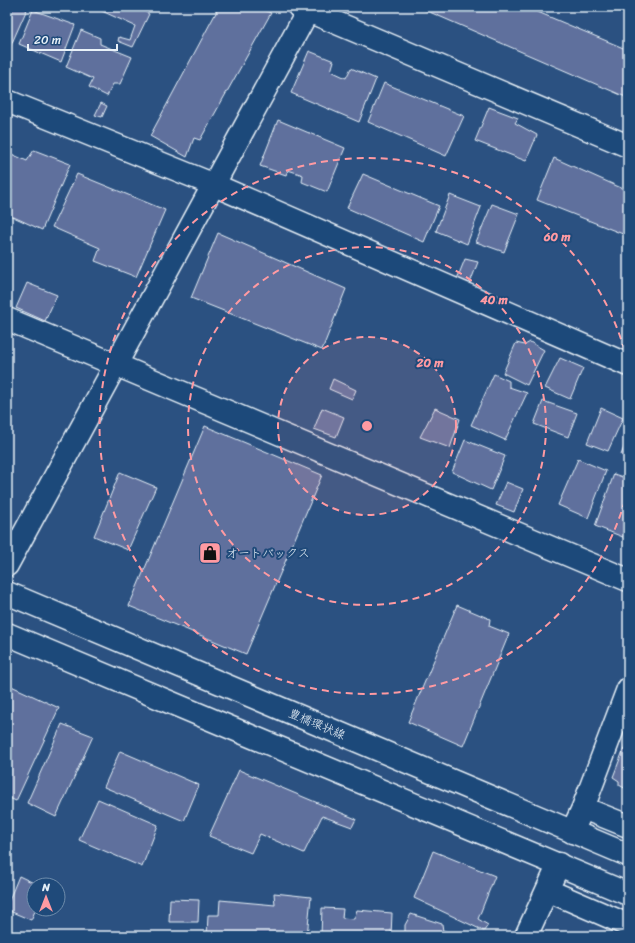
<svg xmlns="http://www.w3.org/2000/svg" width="635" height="943" viewBox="0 0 635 943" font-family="Sriracha,'Klee One',sans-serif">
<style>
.building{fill:#5f709d;stroke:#e8f1f8}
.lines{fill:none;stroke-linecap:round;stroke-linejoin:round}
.minor-casing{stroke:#e8f1f8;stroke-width:25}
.major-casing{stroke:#e8f1f8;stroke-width:25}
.minor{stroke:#1f4a7a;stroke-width:22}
.major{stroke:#1f4a7a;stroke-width:22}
.ring{fill:none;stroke:#ff9aa2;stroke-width:2;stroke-dasharray:7 5}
.labels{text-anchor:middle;stroke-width:4;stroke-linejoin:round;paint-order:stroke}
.poi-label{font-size:12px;fill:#e8f1f8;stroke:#1f4a7a;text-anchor:start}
.street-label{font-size:12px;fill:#e8f1f8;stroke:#1f4a7a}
.centre{fill:#ff9aa2;stroke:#1f4a7a;stroke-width:2}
.ring-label{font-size:12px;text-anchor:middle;font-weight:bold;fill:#ff9aa2;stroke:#1f4a7a;stroke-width:4;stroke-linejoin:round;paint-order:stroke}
</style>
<rect width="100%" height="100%" fill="#2b5181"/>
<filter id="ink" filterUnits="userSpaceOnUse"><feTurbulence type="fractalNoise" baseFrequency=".025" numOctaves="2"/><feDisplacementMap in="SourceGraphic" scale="8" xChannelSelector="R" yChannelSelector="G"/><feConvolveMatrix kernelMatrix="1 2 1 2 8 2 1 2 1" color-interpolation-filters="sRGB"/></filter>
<g filter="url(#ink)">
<path class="building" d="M 7,7 L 20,7 L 27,9 L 7,54 Z
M 93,7 L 142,7 L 141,9 L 149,14 L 133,47 L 118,41 L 119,37 L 130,40 L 135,26 Z
M 219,7 L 256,7 L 271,13 L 200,140 L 194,138 L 187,157 L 150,136 Z
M 418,7 L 526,7 L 628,50 L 628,98 Z
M 33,10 L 75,25 L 61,62 L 19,44 Z
M 81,30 L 100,38 L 100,44 L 132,57 L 120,84 L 113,84 L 107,96 L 89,87 L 93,79 L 66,67 Z
M 309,51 L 334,61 L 331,71 L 346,78 L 351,68 L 376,79 L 359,122 L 291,93 Z
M 384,83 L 464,116 L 446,156 L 368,122 Z
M 101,103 L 107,106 L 102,117 L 95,115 Z
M 489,107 L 518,118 L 515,123 L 537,135 L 526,161 L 475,141 Z
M 278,120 L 345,148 L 327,192 L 302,182 L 303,175 L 288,170 L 286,175 L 260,166 Z
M 34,150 L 70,164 L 42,230 L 7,214 L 7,152 L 27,161 Z
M 554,158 L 628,191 L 628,236 L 537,200 Z
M 77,174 L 165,210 L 136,277 L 95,261 L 100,248 L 52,227 Z
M 363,174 L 439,206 L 424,242 L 347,208 Z
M 450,195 L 481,207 L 467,244 L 436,231 Z
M 492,204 L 519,214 L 504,252 L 476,242 Z
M 218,233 L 346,289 L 322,350 L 191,298 Z
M 465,259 L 478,262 L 470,283 L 457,279 Z
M 27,283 L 57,295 L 45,321 L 16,308 Z
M 530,342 L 544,350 L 527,385 L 503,373 L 516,343 L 525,345 Z
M 560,358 L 583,368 L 570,399 L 545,388 Z
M 494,374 L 509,381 L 509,387 L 527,393 L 505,440 L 471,425 Z
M 333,379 L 356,390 L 352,399 L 329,389 Z
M 543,401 L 577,413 L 568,437 L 534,424 Z
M 322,408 L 344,417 L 336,437 L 314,429 Z
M 435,408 L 460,419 L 450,448 L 420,437 Z
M 601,408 L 623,418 L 608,451 L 587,443 Z
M 205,426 L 322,475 L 246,654 L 129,606 Z
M 628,437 L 628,458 L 621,455 Z
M 465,440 L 505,456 L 491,490 L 452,472 Z
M 578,459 L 606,471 L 588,518 L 558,505 Z
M 120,472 L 156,487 L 128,550 L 94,536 Z
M 614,474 L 628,479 L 628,539 L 595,526 Z
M 506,482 L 523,489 L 514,512 L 496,505 Z
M 457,605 L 490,619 L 489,626 L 509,634 L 463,746 L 408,722 Z
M 7,684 L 59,708 L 16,801 L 7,797 Z
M 62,724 L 93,736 L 56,817 L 27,803 Z
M 628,738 L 628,790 L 619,785 L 619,781 L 613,777 Z
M 120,751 L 199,785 L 184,821 L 104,787 Z
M 239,770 L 356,819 L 352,827 L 322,816 L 304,853 L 260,834 L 251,853 L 209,836 Z
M 98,799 L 158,825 L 142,867 L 79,840 Z
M 433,851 L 495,876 L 478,919 L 488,925 L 484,931 L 414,898 Z
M 19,876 L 38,885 L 34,885 L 34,909 L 36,909 L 31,920 L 7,910 L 7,905 Z
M 274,893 L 311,897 L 307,936 L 207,936 L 208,915 L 219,915 L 220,900 L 275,905 Z
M 170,899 L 199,900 L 198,922 L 169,922 Z
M 322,908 L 343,909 L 342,918 L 354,919 L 357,910 L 392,913 L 391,936 L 321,936 Z
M 411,914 L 442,924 L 443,931 L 446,931 L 446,936 L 405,936 L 405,925 Z
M 173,933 L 201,936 L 173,936 Z"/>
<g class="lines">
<g class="minor-casing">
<path id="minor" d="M 299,7 L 628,146
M 7,101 L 212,184 L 628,365
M 7,319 L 628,580
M 7,565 L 310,7
M 583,808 L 628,826
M 572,832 L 583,808 L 628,689
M 547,890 L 628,925
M 526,936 L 559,864"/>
</g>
<g class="major-casing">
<path id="major" d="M 7,593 L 628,855
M 7,634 L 628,894"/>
</g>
<use href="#minor" class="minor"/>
<use href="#major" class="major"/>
</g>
</g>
<circle cx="367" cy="426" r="89" fill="#ff9aa2" fill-opacity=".12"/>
<g class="ring">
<circle cx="367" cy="426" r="89"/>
<circle cx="367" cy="426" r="179"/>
<path d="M628 489A268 268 0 1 1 628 363"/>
</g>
<defs>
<g id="shop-square" transform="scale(1.15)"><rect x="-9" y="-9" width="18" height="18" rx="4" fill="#ff9aa2" stroke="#1f4a7a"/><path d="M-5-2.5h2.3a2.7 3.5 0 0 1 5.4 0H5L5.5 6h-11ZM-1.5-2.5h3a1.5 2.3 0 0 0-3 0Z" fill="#111"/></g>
</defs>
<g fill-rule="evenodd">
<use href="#shop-square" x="210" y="553"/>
</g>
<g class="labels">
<g class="poi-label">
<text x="226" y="557">オートバックス</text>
</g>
<g class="street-label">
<text transform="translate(317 724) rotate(23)" y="4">豊橋環状線</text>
</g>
</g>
<circle cx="367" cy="426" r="6" class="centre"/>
<g class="ring-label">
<text x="557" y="241">60 m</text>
<text x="494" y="304">40 m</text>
<text x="430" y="367">20 m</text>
</g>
<rect width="635" height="943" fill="none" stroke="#1f4a7a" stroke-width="24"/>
<rect x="12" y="12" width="611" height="919" fill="none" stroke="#e8f1f8" stroke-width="1.5" filter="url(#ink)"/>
<g transform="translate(46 897)"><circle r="19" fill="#1f4a7a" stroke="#6f8dac"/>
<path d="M0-3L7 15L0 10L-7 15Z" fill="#ff9aa2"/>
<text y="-6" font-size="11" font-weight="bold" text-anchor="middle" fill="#e8f1f8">N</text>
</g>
<path d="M28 44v6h89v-6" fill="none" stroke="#e8f1f8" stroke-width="2"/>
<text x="34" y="44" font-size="12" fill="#e8f1f8" stroke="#1f4a7a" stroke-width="3" paint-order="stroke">20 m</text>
</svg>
